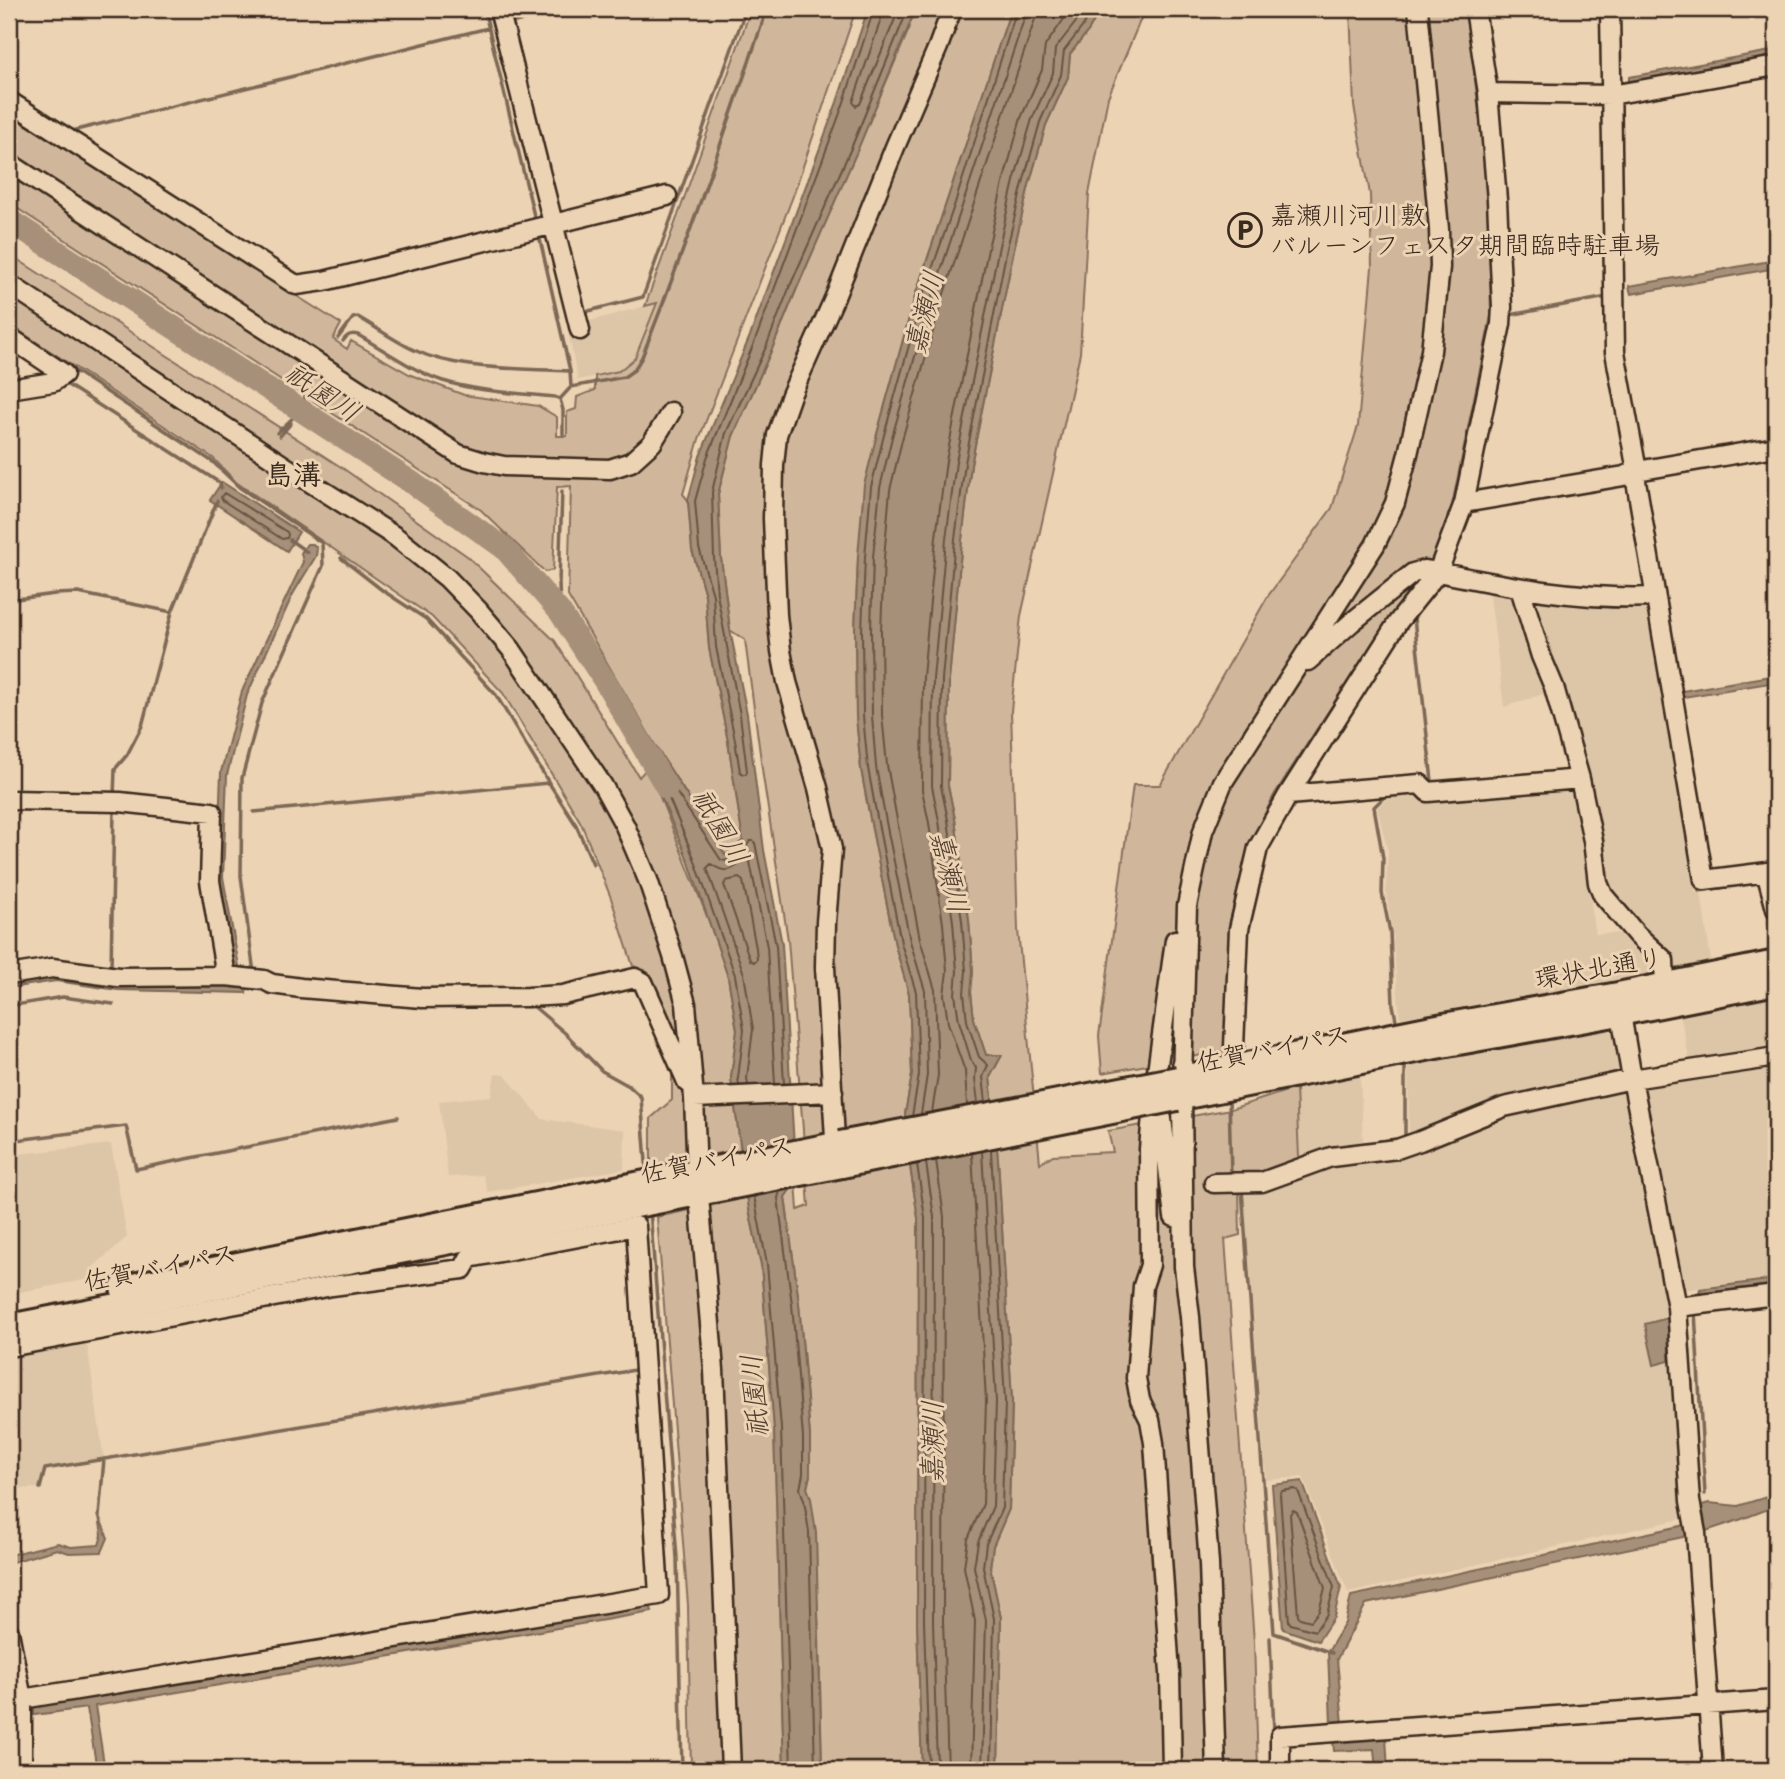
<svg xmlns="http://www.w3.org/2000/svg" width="1785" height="1779" viewBox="0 0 1785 1779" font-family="'Shantell Sans','Klee One',sans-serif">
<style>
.built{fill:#ddc5a7}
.green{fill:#d0b79c;stroke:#86705d;stroke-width:2}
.water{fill:#a79079;stroke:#7c6755;stroke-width:2}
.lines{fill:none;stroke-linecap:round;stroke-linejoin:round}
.shore{stroke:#665342;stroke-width:2}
.stream{stroke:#7c6755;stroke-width:3.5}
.river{stroke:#a79079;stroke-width:23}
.minor-casing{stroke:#3b2a1e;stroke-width:23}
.highway-casing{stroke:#3b2a1e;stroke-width:30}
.minor{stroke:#ecd3b4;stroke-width:18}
.highway{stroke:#ecd3b4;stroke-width:24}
.highway-bridge-casing{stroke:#3b2a1e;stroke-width:30;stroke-linecap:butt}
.highway-bridge{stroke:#ecd3b4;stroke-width:24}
.labels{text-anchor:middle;stroke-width:6;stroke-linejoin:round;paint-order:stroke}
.poi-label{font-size:26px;fill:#3b2a1e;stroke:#ecd3b4;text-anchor:start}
.street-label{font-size:26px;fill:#3b2a1e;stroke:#ecd3b4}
.water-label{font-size:28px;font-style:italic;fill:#513e30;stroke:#ecd3b4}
.neighbourhood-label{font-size:28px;font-weight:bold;fill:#3b2a1e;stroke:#ecd3b4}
</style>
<rect width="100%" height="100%" fill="#ecd3b4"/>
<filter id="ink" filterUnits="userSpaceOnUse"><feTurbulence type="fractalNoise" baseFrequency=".0143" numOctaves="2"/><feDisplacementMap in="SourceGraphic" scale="14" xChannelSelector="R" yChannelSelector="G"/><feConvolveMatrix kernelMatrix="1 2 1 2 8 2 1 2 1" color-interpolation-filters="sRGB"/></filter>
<g filter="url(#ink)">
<path class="built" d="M 657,303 L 635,358 L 619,371 L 578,380 L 567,327 Z
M 1489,587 L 1647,600 L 1696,893 L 1701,893 L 1711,961 L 1675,969 L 1671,952 L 1643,933 L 1604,884 L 1549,692 L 1504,707 Z
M 1572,788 L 1596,934 L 1625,933 L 1653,961 L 1656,972 L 1400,1018 L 1392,930 L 1386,892 L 1388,851 L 1377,808 L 1387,799 L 1415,795 L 1420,800 Z
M 1776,994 L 1776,1277 L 1683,1290 L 1642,1087 L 1644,1068 L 1690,1062 L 1680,1014 Z
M 1609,1029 L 1617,1041 L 1621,1070 L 1504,1095 L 1409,1134 L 1408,1066 Z
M 495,1074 L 505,1075 L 542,1119 L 625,1130 L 624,1169 L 488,1192 L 483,1175 L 448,1177 L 439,1101 L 491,1096 Z
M 1360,1076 L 1363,1141 L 1325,1148 L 1299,1158 L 1296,1088 Z
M 1624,1085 L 1669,1306 L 1681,1519 L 1348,1593 L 1303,1477 L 1266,1480 L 1244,1191 L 1264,1188 L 1507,1110 Z
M 111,1144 L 127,1237 L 93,1267 L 95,1278 L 9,1294 L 9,1155 Z
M 86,1337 L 104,1459 L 46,1469 L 40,1488 L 9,1489 L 9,1352 Z"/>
<path class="green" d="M 751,9 L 856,9 L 793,196 L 699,439 L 683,494 L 688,500 L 692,550 L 705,595 L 709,648 L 728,741 L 743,840 L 726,856 L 661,755 L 568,596 L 571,486 L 557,487 L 553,570 L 545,572 L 481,510 L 9,203 L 9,114 L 341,324 L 333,339 L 347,349 L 351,341 L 411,375 L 464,395 L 538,406 L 557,417 L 557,436 L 567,436 L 567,412 L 576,409 L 577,397 L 595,390 L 595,376 L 619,371 L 635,358 L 657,303 L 645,306 L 681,207 Z
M 902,9 L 1011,9 L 916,293 L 877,434 L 858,556 L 855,631 L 856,717 L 861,769 L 871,824 L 895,945 L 909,993 L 912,1075 L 905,1114 L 911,1173 L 918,1218 L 917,1622 L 922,1770 L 822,1770 L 819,1632 L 811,1499 L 807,1488 L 810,1475 L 810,1436 L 799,1303 L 785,1197 L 796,1181 L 798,1210 L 809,1206 L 788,940 L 763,776 L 745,640 L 730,630 L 721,558 L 718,494 L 733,436 L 772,349 L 797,288 L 910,27 Z
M 1100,9 L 1145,9 L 1108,97 L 1089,194 L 1080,353 L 1021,616 L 1011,711 L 1018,930 L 1040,1163 L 1053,1155 L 1113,1152 L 1108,1131 L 1231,1109 L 1296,1088 L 1299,1158 L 1255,1174 L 1239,1190 L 1240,1235 L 1225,1239 L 1254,1642 L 1258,1770 L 998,1770 L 1001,1618 L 990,1567 L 993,1546 L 1009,1509 L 1012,1401 L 998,1159 L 990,1077 L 1002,1055 L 986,1055 L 974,1019 L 971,992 L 973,971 L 969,920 L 955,819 L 948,786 L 949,680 L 962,540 L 971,465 L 1014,249 L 1029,185 L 1046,125 L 1068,77 L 1070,54 L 1089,30 Z
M 1350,9 L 1466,9 L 1488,183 L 1491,316 L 1452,505 L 1429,566 L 1381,630 L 1274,795 L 1248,848 L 1230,921 L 1225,1051 L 1102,1073 L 1099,1036 L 1133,785 L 1160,785 L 1268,596 L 1332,508 L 1358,426 L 1372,267 L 1370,194 L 1354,106 Z
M 9,254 L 341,467 L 467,556 L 555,641 L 639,777 L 648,767 L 708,919 L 728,977 L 737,1030 L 731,1078 L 749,1209 L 761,1265 L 774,1429 L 784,1770 L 691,1770 L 688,1605 L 657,1217 L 737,1200 L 731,1151 L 651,1166 L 651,1118 L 672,1100 L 672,1034 L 645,970 L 633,966 L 611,898 L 581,823 L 503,693 L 432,617 L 236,482 L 213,458 L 9,324 Z"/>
<path class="water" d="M 868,9 L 916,9 L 858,149 L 797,288 L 772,349 L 733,436 L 718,494 L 721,558 L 730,630 L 747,714 L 764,850 L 782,944 L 796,1181 L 785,1197 L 799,1303 L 810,1436 L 810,1475 L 807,1488 L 811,1499 L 816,1532 L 822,1770 L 784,1770 L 774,1429 L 761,1265 L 749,1209 L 731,1078 L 737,1030 L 728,977 L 688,860 L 648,767 L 661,755 L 725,855 L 743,841 L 728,741 L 709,648 L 705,595 L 692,550 L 688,500 L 700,456 L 750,336 L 837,102 Z
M 1011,9 L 1100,9 L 1089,30 L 1070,54 L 1068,77 L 1046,125 L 1029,185 L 1014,249 L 971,465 L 962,540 L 949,680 L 948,786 L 955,819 L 969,920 L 973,971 L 971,992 L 974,1019 L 986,1055 L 1002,1055 L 990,1077 L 998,1159 L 1012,1401 L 1009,1509 L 993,1546 L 990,1567 L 1001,1618 L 998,1770 L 922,1770 L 917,1622 L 918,1218 L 911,1173 L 905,1114 L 912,1075 L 909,994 L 895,945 L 871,824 L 861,769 L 856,717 L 855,631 L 858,556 L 864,485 L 877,434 L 916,293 Z
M 1776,50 L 1776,60 L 1629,86 L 1629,77 Z
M 1776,260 L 1776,268 L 1631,294 L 1629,286 Z
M 222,482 L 299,532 L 287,551 L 210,500 Z
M 307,544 L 313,544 L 317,548 L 316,556 L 293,594 L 247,695 L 227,775 L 223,877 L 242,983 L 248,985 L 246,993 L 118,990 L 56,981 L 9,988 L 9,982 L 51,975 L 118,985 L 231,984 L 217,880 L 221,772 L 242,691 L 303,562 L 301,553 Z
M 1776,675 L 1776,682 L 1684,697 L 1682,691 Z
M 1776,1279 L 1776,1286 L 1698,1297 L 1700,1289 Z
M 1668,1318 L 1669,1361 L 1654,1365 L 1645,1324 Z
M 1302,1481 L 1341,1587 L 1334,1617 L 1318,1641 L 1283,1629 L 1272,1485 Z
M 1776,1494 L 1776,1506 L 1742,1519 L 1706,1531 L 1702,1505 L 1709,1503 L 1738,1506 Z
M 99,1516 L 108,1538 L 102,1552 L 69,1553 L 57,1549 L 9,1563 L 9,1555 L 58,1543 L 71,1547 L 99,1545 L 102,1535 Z
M 1686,1525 L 1688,1536 L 1366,1604 L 1337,1659 L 1343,1724 L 1331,1723 L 1328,1652 L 1345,1623 L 1351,1596 Z
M 650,1603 L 652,1612 L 95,1706 L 105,1770 L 97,1770 L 87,1708 L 34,1715 L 34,1706 Z
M 1386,1737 L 1388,1770 L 1376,1770 L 1374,1749 L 1334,1751 L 1333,1740 Z"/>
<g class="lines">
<path class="shore" d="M 874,9 L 843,105 L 756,338 L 707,458 L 695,501 L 699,548 L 713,595 L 716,647 L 735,740 L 740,772 L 743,774 L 746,774 L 747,771 L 740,715 L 717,594 L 714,558 L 712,492 L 726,433 L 766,347 L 790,286 L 852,146 L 908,9
M 883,9 L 882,16 L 853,102 L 856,106 L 860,104 L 899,9
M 224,493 L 287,532 L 288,535 L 287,538 L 282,539 L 222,500 L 221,497 Z
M 739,878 L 743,881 L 756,948 L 757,959 L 754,962 L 750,960 L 724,885 L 726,881 Z
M 748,1085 L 747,1078 L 753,1029 L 744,974 L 707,868 L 711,864 C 728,876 732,869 746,859 L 750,862 L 767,947 L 775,1084
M 739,1086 L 738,1078 L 744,1030 L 735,975 L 694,858 L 663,784 L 665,779 L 669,781 L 721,860 C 732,864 744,850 750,841 L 753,841 L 755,843 L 776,946 L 784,1084
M 986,1102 L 983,1077 L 988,1065 L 979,1057 L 967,1021 L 964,993 L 966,971 L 962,921 L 948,820 L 941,786 L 942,679 L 955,539 L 965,463 L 1007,248 L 1023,183 L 1040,122 L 1061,75 L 1064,51 L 1083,26 L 1092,9
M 978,1103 L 975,1079 L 976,1068 L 971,1060 L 959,1021 L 955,994 L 957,971 L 953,922 L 939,821 L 932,786 L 933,679 L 946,539 L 956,462 L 999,246 L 1014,181 L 1032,119 L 1053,73 L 1055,49 L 1076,22 L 1082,9
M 967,1105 L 965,1071 L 948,1023 L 944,995 L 947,971 L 943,924 L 929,823 L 922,790 L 923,677 L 936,537 L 946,461 L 989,244 L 1004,179 L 1021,118 L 1042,70 L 1045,46 L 1071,9
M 932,1112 L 938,1075 L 935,990 L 920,939 L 897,820 L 887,765 L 882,715 L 881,631 L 884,558 L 890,490 L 902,440 L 942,300 L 1035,19 L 1037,9
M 921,1114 L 927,1075 L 925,991 L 910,941 L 886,822 L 876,767 L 872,716 L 871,631 L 873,557 L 880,488 L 892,437 L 932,297 L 1025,16 L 1026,9
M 912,1116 L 919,1075 L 916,992 L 901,943 L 878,823 L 868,768 L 863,716 L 862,631 L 865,557 L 871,487 L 884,435 L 923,295 L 955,203 L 1017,9
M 991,1150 L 1005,1401 L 1002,1508 L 986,1544 L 983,1567 L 994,1619 L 991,1770
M 982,1151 L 996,1401 L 993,1506 L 978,1542 L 974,1567 L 986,1620 L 982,1770
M 936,1160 L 944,1217 L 943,1621 L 948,1770
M 926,1163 L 934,1217 L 933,1621 L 937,1770
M 917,1164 L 925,1218 L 924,1622 L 929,1770
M 780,1191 L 778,1198 L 792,1304 L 803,1437 L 803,1474 L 800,1489 L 804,1500 L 809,1532 L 815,1770
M 754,1196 L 767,1264 L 781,1428 L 791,1770
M 1295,1489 L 1298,1491 L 1334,1587 L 1327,1614 L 1315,1631 L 1291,1624 L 1289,1622 L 1280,1494 L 1282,1491 Z
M 1293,1510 L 1297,1512 L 1325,1588 L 1319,1611 L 1311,1621 L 1300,1618 L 1298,1615 L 1290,1514 Z
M 971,1770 L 975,1621 L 964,1567 L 968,1539 L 983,1504 L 986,1401 L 972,1153"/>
<path class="stream" d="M 484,9 L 536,224
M 515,22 L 569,9
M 72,131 L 488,28
M 581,313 L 643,297 L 746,9
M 1510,315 L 1607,297
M 338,338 L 353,318 L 358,317 C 377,328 395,341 414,350 C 459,371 521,368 570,371 L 539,235
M 343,341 C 347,335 351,333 358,335 C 386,351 413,371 443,381 C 479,392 518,393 555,397 L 560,399
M 1487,348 L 1493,318 L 1493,293
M 66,365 L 213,462 L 239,487 L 322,543 L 323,566 L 262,703 L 242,778 L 241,876 L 254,973
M 570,371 L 571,387
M 63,382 L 220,483 L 221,488
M 307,395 L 312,385
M 560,399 L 571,387 L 624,377 L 634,370 L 642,357 C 688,242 727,126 767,9
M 560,399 L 563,410 L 563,434
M 277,433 L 301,410 L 309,383
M 280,436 L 291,423
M 290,540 L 307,552
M 341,558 L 382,590 L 426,619 L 496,695 L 549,783 L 576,825 L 593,864
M 9,600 L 55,594 L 78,593 L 172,612
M 560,612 L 559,583 L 562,491
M 1414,618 L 1432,781
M 1394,794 L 1385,796 L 1374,807 L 1383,858 L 1382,893 L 1390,932 L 1393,1005 L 1397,1025
M 114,797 L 115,769 L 127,755 L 142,726 L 172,612 L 217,501
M 254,812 L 548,783
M 1698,884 L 1699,891 L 1758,882
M 111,969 L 114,809
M 529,1005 L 532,1005 L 565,1033 L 602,1071 L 629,1086 L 641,1097 L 647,1175
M 9,1006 L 63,997 L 113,1004
M 1405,1063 L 1405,1138
M 1588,1080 L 1619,1073
M 1229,1097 L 1231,1176
M 9,1141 L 126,1126 L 136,1169 L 398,1117
M 1346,1146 L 1404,1138
M 1242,1189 L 1274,1633 L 1332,1653
M 650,1210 L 677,1558 L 682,1770
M 1695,1311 L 1705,1494
M 40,1488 L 45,1469 L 635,1370
M 99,1516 L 104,1459
M 1270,1638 L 1274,1733"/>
<path class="river" d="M 9,220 L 414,484 L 504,548 L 560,612 L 606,683 L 667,788"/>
<g class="minor-casing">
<path id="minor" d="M 499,9 L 580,330
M 1610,9 L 1615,352 L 1637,471 L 1776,447
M 1488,93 L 1611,95 L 1776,66
M 9,101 L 296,285 L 324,281 L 667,196
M 9,163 L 458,454 L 484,462 L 504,466 L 610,469 L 631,462 L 652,443 L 671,412
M 9,284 L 286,467 L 396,537 L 447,578 L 478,610 L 511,649 L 603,786 L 625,826 L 648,880 L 673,956 L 686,1004 L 694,1098 L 697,1173 L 714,1370 L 731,1770
M 9,337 L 64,374 L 53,382 L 9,389
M 1464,503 L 1501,324 L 1502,307 L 1497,200 L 1488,93 L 1475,9
M 1520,588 L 1541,656 L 1554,687 L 1580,779 L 1593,841 L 1598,883 L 1603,895 L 1637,935 L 1664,960 L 1665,986
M 1655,597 C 1580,600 1511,587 1438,572 L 1464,503 L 1624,476 L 1637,471 L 1636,481 L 1704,880 L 1776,871
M 1288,795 L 1420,784 L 1428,792 L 1580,779
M 9,800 L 120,802 L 212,812 L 210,881 L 226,976
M 1766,872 L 1776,909
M 9,975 L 52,968 L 118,977 L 226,976 L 264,980 L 272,984 L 301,988 L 422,998 L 528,997 L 563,995 L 635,978 L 643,982 L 687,1082
M 1619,1002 L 1632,1079 L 1677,1307 L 1690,1501 L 1696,1533 L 1713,1770
M 1234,1047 L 1239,929 L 1258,848 L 1288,795 L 1398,622 L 1438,572 L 1424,570 L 1413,573 L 1352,622 L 1308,661
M 1182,1079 L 1187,906 L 1203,831 L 1223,782 L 1375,545 L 1395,503 L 1408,454 L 1431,351 L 1440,267 L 1439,229 L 1434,174 L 1418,9
M 1182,1097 L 1184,1267 L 1190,1317 L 1209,1564 L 1216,1770
M 694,1098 L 833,1092
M 1157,1103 L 1162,1119 L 1174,1217
M 836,1156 L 825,967 L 826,922 L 832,849 L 818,788 L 787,682 L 781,651 L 777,615 L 773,519 L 774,465 L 777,435 L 791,395 L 835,297 L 895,147 L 938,47 L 952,9
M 1214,1183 L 1262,1182 L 1331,1157 L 1397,1149 L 1420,1141 L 1504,1107 L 1632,1079 L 1776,1057
M 1677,1307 L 1776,1295
M 9,1347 L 332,1286 L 463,1269 L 469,1258 L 636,1226 L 659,1595 L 22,1699
M 9,1632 L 22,1699 L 22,1770
M 1172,1770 L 1170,1673 L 1154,1443 L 1150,1420 L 1140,1400 L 1136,1378 L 1143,1286 L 1150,1265 L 1149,1149 L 1154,1093 L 1175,940
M 1280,1770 L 1280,1736 L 1776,1700"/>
</g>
<g class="highway-casing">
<path id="highway" d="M 1178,1079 L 1432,1028 L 1618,995 L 1776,963
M 1177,1098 L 1436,1046 L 1620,1013 L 1776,982
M 123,1288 L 840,1144
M 9,1327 L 842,1165"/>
</g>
<use href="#minor" class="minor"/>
<use href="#highway" class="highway"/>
<g class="highway-bridge-casing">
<path id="highway-bridge" d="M 840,1144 L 1178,1079
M 842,1165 L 1177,1098"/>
</g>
<use href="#highway-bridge" class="highway-bridge"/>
</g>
</g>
<defs>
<g id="parking-ring" transform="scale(1.75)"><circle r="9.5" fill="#ecd3b4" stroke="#3b2a1e" stroke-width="1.5"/><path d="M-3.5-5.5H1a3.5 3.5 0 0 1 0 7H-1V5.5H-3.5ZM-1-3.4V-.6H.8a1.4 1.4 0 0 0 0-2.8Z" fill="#3b2a1e"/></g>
</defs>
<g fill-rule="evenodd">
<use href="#parking-ring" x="1245" y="230"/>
</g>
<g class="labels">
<g class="poi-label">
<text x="1270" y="224">嘉瀬川河川敷<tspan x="1270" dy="30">バルーンフェスタ期間臨時駐車場</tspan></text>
</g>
<g class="street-label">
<text transform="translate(1599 968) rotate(-10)" y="9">環状北通り</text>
<text transform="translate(1273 1048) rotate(-11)" y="9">佐賀バイパス</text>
<text transform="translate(717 1159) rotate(-11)" y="9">佐賀バイパス</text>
<text transform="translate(160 1267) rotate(-11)" y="9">佐賀バイパス</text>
</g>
<g class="water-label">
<text transform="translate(924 312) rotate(-76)" y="10">嘉瀬川</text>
<text transform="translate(323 392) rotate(34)" y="10">祇園川</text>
<text transform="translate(721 826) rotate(60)" y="10">祇園川</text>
<text transform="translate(950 872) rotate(77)" y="10">嘉瀬川</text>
<text transform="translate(754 1396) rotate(-95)" y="10">祇園川</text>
<text transform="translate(932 1442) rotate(-90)" y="10">嘉瀬川</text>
</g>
<g class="neighbourhood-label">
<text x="293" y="484">島溝</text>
</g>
</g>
<rect width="1785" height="1779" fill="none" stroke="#ecd3b4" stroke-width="35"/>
<rect x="18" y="18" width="1750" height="1744" fill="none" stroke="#3b2a1e" stroke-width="2.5" filter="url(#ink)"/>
</svg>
